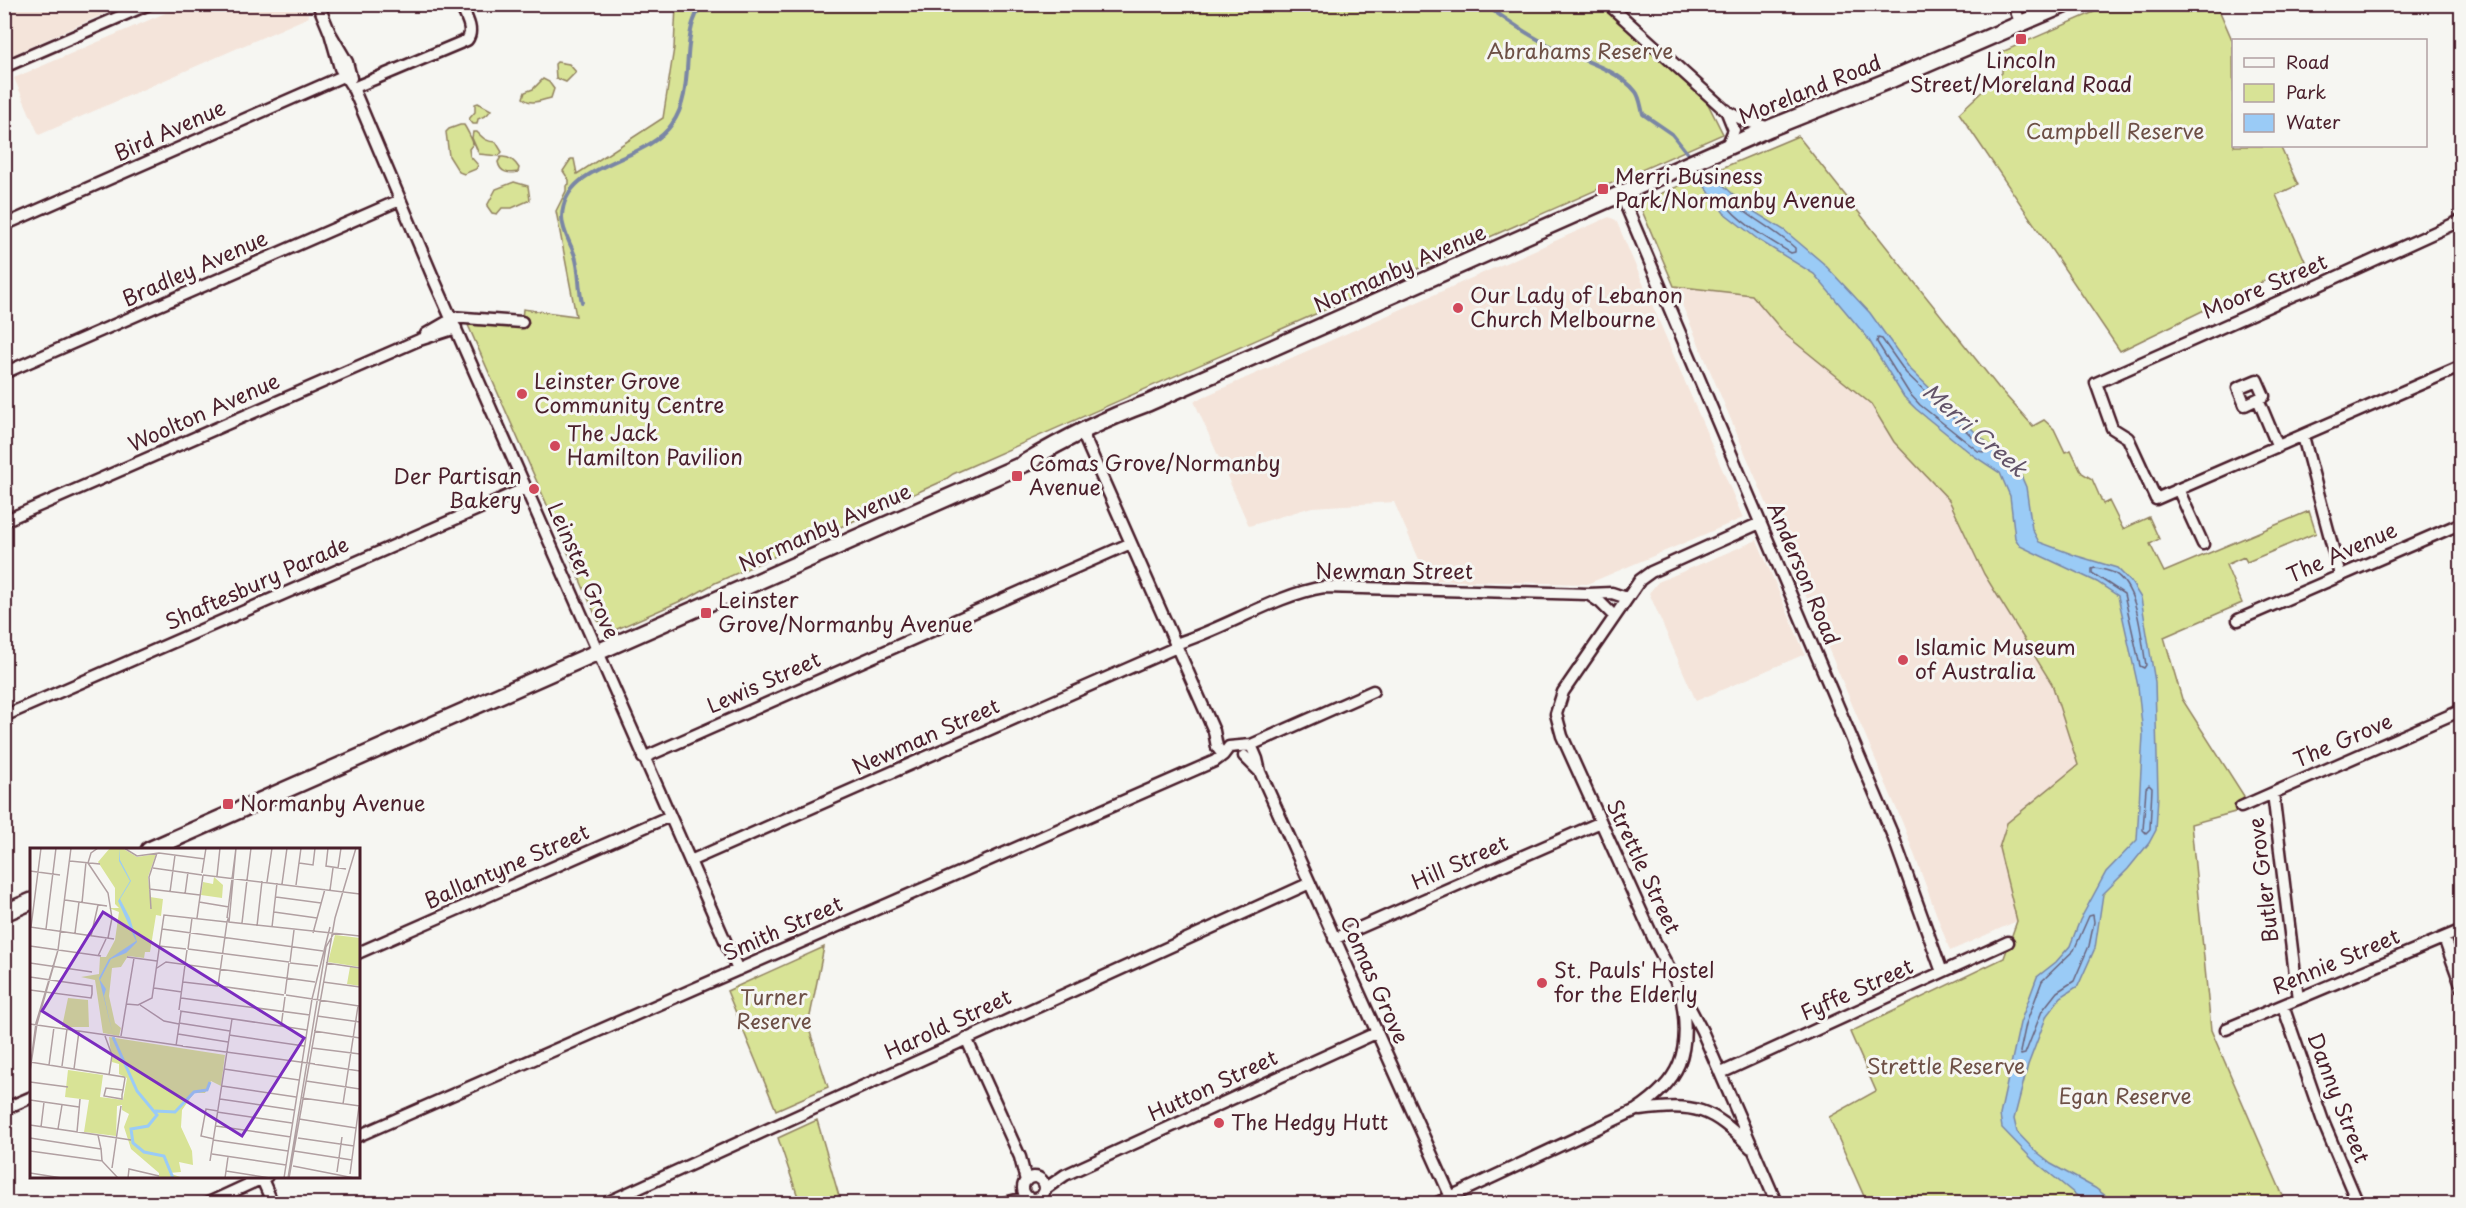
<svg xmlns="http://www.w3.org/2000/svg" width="2466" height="1208" viewBox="0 0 2466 1208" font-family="'Playpen Sans',sans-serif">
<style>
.built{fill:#f4e4da}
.green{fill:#d8e396;stroke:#918160;stroke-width:1.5}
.water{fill:#9acbf6;stroke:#7a86a5;stroke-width:1.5}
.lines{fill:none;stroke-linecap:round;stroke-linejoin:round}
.shore{stroke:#6a647c;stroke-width:1.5}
.stream{stroke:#7a86a5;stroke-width:4}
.minor-casing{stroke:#4a1f2b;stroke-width:15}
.secondary-casing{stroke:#4a1f2b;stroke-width:20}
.minor{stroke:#f6f6f2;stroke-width:10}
.secondary{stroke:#f6f6f2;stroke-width:15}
.poi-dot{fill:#d1495b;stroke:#f6f6f2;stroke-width:2}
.labels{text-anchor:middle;stroke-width:6;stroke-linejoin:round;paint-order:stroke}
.park-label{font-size:21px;fill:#6e5046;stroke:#f6f6f2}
.poi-label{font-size:21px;fill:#4a1f2b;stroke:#f6f6f2;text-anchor:start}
.street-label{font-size:21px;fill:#4a1f2b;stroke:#f6f6f2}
.water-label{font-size:22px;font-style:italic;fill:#625368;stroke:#f6f6f2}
.inset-river{fill:none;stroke:#9acbf6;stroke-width:3}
.inset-road{fill:none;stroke:#b1a0a2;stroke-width:1.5}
.view{fill:#7b2cbf;fill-opacity:0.15;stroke:#7b2cbf;stroke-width:3}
.inset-edge{fill:none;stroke:#4a1f2b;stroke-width:3}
</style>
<rect width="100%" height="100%" fill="#f6f6f2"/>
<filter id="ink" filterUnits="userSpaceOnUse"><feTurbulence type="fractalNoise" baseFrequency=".0167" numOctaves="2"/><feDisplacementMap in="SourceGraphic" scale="12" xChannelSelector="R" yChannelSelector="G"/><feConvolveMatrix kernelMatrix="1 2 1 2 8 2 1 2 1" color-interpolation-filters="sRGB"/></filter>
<g filter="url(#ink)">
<path class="built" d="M 5,4 L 124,4 L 124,5 L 5,58 Z
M 184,5 L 304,5 L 309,17 L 39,135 L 14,78 Z
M 1609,217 L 1616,220 L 1743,518 L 1587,584 L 1428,580 L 1394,502 L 1312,507 L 1249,526 L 1194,401 Z
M 1674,286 L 1752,295 L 1786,335 L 1871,404 L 1894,442 L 1950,500 L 1984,574 L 2052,684 L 2078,765 L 2007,823 L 1999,848 L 2017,921 L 1950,951 L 1903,824 Z
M 1757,540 L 1805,654 L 1696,701 L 1649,593 L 1658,582 Z"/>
<path class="green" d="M 676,5 L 1600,5 L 1707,102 L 1723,134 L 953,474 L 943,481 L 715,583 L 692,596 L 615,630 L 598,621 L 468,325 L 521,328 L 523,309 L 576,316 L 556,211 L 566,191 L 566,186 L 569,184 L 569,180 L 563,171 L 571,159 L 574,159 L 577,174 L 663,118 L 674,48 Z
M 2110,5 L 2217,5 L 2233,42 L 2234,146 L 2280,146 L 2298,185 L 2276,195 L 2305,261 L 2120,351 L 1959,113 L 2002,73 L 2002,52 Z
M 557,62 L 569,64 L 576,72 L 566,82 L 556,78 L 555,64 Z
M 543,79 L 549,82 L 554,89 L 551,98 C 541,100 532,106 523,98 L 525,92 L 533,89 Z
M 478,103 L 491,110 L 487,115 L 478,119 L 477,124 L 473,124 L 469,119 L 475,112 L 475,104 Z
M 460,125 L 464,125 C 466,128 473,141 473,144 L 469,149 L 470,156 L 478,165 L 476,169 L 464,174 L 459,172 L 449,156 L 446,132 L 449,129 Z
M 473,132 L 477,132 C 483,138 486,142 496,142 L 502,152 L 499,156 L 479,154 L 472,138 Z
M 1798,136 L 1998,387 L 2033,426 L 2044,420 L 2054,429 L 2065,452 L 2071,450 L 2082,473 L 2092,479 L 2103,504 L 2109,501 L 2123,529 L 2149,517 L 2159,539 L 2150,544 L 2164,572 L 2309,511 L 2316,533 L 2247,562 L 2244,557 L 2226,565 L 2242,603 L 2164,637 L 2182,699 L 2244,796 L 2235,812 L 2191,824 L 2211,1030 L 2286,1203 L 1867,1203 L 1829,1117 L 1876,1091 L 1850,1032 L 2004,958 L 2017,921 L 1999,848 L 2007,823 L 2078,765 L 2052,684 L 1984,574 L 1949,500 L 1894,442 L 1871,404 L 1786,335 L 1752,295 L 1674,286 L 1640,206 L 1643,201 Z
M 501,157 C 510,156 515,162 519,168 L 518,172 C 509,174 500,173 498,162 Z
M 514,182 L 528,186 L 530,200 L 512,208 L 502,208 L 497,214 L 492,213 L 487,206 L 496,189 Z
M 824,947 L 808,1026 L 828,1087 L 776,1110 L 727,991 Z
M 817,1120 L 841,1203 L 800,1203 L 778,1138 Z"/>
<path class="water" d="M 1709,172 L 1748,208 L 1784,230 L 1823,263 L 1870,313 L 1910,369 L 1974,431 L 2019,471 L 2026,487 L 2032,529 L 2039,542 L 2077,556 L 2117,568 L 2131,582 L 2141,598 L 2155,682 L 2158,795 L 2156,830 L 2149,843 L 2128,869 L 2103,894 L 2095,948 L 2078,986 L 2061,997 L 2047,1015 L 2028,1065 L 2014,1119 L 2017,1132 L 2037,1153 L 2051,1164 L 2095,1188 L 2115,1203 L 2086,1203 L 2032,1159 L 2002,1128 L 2000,1115 L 2020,1023 L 2037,977 L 2056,962 L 2070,946 L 2080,920 L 2106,872 L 2137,840 L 2143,735 L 2138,686 L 2118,596 L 2097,582 L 2020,546 L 2015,538 L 2010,496 L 2000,473 L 1974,456 L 1916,409 L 1904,397 L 1867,337 L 1814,274 L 1760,241 L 1724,213 L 1698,177 Z"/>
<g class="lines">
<path class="shore" d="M 1724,197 L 1728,198 C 1748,217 1774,229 1795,248 L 1795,252 L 1791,253 C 1768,239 1739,223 1723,201 Z
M 1878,338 L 1882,339 L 1906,373 L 1984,448 L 1984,452 L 1978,451 L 1920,405 L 1909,393 L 1877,342 Z
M 2095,568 C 2101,569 2108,570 2114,573 C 2139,587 2141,638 2146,665 L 2144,668 L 2140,666 L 2124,594 L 2092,573 L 2092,569 Z
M 2149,785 L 2152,788 L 2150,829 L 2146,833 L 2143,830 L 2146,788 Z
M 2093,915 L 2094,922 L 2089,946 L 2074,981 L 2057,992 L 2042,1011 L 2025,1054 L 2021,1055 L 2020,1052 L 2026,1024 L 2042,981 L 2074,950 L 2089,916 Z"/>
<path class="stream" d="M 1484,4 C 1508,21 1532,38 1559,50 C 1583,60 1620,71 1636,92 C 1640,97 1641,107 1643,114 L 1672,134 L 1692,159
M 1696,165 L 1706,178
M 582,302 C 578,287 580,271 575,256 C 571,244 562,231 562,217 C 563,162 646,163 672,124 C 692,96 684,57 692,26 C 694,19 698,11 701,4"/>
<g class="minor-casing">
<path id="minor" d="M 318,4 L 330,33 L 347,62 L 351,78
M 1608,4 L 1725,110 L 1743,120 L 1770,128
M 2013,4 L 2021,24
M 330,33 L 340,68 L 353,88 L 432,275 L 738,970
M 4,67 L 149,4
M 353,88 L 467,40 C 475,30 465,15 460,4
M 1726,110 L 1734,130 L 1726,148
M 1621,194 L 1893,836 L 1942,972
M 2462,220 L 2315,287 L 2296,294 L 2096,383 L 2112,428 L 2128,438 L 2156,499 L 2462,366
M 4,225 L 350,73
M 451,317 L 522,322
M 426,334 L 452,319
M 4,373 L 400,200
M 2257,380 L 2264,396 L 2245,405 L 2238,388 Z
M 2258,399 L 2278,447
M 1081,430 L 1214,731 L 1217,747 L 1223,755
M 2303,436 L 2340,575
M 2178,489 L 2203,544
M 4,521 L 419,340 L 456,328
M 1760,523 L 1651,572 L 1640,580 L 1563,692 L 1556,714 L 1562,736 L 1656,944 L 1702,1031 L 1777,1204
M 1588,594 L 1600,602 L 1614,616
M 2238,620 L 2462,523
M 1175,644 C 1225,629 1275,595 1324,587 L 1588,594 L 1612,593 L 1627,598
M 4,716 L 526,488
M 1251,745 L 1257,759 L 1260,772 L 1454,1204
M 1229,747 L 1251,745 L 1373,691
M 1244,756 L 1260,772
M 643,758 L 1131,543
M 2273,793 L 2298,999
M 2241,807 L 2462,710
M 690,861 L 1177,647
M 2444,938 L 2462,988
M 1334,939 L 1601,822
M 358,953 L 670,816
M 2283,1006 L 2324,1124 L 2358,1204
M 2226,1029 L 2462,930
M 966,1038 L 1020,1157 L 1026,1181
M 1721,1073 L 2008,942
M 4,1109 L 32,1097
M 1640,1110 C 1695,1103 1711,1107 1751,1148
M 358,1136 L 1215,761 L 1223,755 L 1229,747
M1023 1188a11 11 0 1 1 22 0a11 11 0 1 1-22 0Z
M 262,1179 L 273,1204
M 1045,1189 L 1065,1175 L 1376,1033
M 206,1204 L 267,1176
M 604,1204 L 1310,883
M 1001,1204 L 1028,1197
M 1435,1204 L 1636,1110 C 1680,1081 1691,1053 1682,1001"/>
</g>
<g class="secondary-casing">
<path id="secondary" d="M 1024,463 C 1064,439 1104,419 1148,403 L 1770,128 L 1890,80 L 2066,4
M 149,850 L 1033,460
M 4,913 L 32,901"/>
</g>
<use href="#minor" class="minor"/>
<use href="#secondary" class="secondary"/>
</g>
</g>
<g class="poi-dot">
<rect x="2015" y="33" width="12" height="12" rx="3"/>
<rect x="1597" y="183" width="12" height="12" rx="3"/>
<circle cx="1458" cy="308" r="6"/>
<circle cx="522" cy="394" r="6"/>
<circle cx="555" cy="446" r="6"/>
<rect x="1011" y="470" width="12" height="12" rx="3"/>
<circle cx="534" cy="489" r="6"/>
<rect x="700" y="607" width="12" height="12" rx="3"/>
<circle cx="1903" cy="660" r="6"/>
<rect x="222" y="798" width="12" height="12" rx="3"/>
<circle cx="1542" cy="983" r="6"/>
<circle cx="1219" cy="1123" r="6"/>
</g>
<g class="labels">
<g class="park-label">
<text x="1580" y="59">Abrahams Reserve</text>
<text x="2115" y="139">Campbell Reserve</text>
<text x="774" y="1005">Turner<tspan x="774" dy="24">Reserve</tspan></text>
<text x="1946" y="1074">Strettle Reserve</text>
<text x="2125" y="1104">Egan Reserve</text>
</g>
<g class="poi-label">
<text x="2021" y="68" text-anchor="middle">Lincoln<tspan x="2021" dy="24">Street/Moreland Road</tspan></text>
<text x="1615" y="184">Merri Business<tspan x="1615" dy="24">Park/Normanby Avenue</tspan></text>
<text x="1470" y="303">Our Lady of Lebanon<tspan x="1470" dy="24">Church Melbourne</tspan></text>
<text x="534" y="389">Leinster Grove<tspan x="534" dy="24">Community Centre</tspan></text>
<text x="567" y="441">The Jack<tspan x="567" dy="24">Hamilton Pavilion</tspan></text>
<text x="1029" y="471">Comas Grove/Normanby<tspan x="1029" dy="24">Avenue</tspan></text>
<text x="522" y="484" text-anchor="end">Der Partisan<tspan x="522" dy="24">Bakery</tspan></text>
<text x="718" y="608">Leinster<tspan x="718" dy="24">Grove/Normanby Avenue</tspan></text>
<text x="1915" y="655">Islamic Museum<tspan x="1915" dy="24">of Australia</tspan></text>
<text x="240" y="811">Normanby Avenue</text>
<text x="1554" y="978">St. Pauls' Hostel<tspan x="1554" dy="24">for the Elderly</tspan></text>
<text x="1231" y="1130">The Hedgy Hutt</text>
</g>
<g class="street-label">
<text transform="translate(1810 90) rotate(-22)" y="7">Moreland Road</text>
<text transform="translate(170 131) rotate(-24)" y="7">Bird Avenue</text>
<text transform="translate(195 269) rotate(-24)" y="7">Bradley Avenue</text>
<text transform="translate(1400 269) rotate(-24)" y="7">Normanby Avenue</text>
<text transform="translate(2265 287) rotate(-23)" y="7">Moore Street</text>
<text transform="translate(204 413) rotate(-24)" y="7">Woolton Avenue</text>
<text transform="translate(825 528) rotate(-24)" y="7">Normanby Avenue</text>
<text transform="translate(2342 553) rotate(-24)" y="7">The Avenue</text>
<text transform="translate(583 571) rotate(66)" y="7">Leinster Grove</text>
<text x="1394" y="579">Newman Street</text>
<text transform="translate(1803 574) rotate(67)" y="7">Anderson Road</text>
<text transform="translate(257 584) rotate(-24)" y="7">Shaftesbury Parade</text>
<text transform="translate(764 683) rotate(-24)" y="7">Lewis Street</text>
<text transform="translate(926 737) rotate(-24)" y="7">Newman Street</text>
<text transform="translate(2343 741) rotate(-23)" y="7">The Grove</text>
<text transform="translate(1460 863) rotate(-24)" y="7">Hill Street</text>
<text transform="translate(507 867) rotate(-24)" y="7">Ballantyne Street</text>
<text transform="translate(1643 867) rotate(65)" y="7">Strettle Street</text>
<text transform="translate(2264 880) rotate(-97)" y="7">Butler Grove</text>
<text transform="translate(783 929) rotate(-24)" y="7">Smith Street</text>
<text transform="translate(2336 962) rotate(-23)" y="7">Rennie Street</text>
<text transform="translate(1374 980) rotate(66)" y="7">Comas Grove</text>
<text transform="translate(1857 990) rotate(-24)" y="7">Fyffe Street</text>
<text transform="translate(948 1025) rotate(-25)" y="7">Harold Street</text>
<text transform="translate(1213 1086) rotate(-25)" y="7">Hutton Street</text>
<text transform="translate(2338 1098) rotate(69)" y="7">Danny Street</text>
</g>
<g class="water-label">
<text transform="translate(1975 430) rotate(41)" y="8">Merri Creek</text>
</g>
</g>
<g transform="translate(30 848)">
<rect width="330" height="330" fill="#f6f6f2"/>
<path d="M 80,0 L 92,0 L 107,9 L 126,6 L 118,29 L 120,49 L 133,51 L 131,68 L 126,67 L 120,104 L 115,104 L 114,110 L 98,108 L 91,119 L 82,120 L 79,148 L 85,175 L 91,180 L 89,188 L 73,185 L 65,132 L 51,129 L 69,126 L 70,109 L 76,109 L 85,92 L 89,64 L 79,60 L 89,60 L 85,56 L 85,40 L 68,14 ZM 184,29 L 193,37 L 192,50 L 171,47 L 173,34 L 183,36 ZM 305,87 L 330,90 L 330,119 L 298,114 ZM 320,119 L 330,121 L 330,138 L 317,136 ZM 38,150 L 58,152 L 59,179 L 32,179 ZM 79,189 L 195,207 L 191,238 L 181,233 L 175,245 L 164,245 L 152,262 L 151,279 L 162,303 L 163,317 L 149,314 L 151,324 L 139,325 L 153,330 L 119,330 L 129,329 L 129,325 L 101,301 L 94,279 L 99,266 L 92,262 L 92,257 L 87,258 L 86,288 L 54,284 L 59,252 L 35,249 L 38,222 L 73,227 L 70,249 L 93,252 L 97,230 L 89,226 L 89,216 L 82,214 Z" fill="#d8e396"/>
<path d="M 89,0 L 90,12 L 101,33 L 90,51 L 100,70 L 107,94 L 96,105 L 81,111 L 70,132 L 76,141 L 74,148 L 83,187 L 69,130 L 79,111 L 106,93 L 88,53 L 100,33 L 89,13 Z" fill="#9acbf6"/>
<path class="inset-river" d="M 83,189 L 107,243 L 127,267 L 118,278 L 101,281 L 103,295 L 114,304 L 134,308 L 143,330M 125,263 L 145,264 L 164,244 L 177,242 L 180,234"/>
<path class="inset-road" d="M 94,0 L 107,8 L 129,5 L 175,11M 206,0 L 199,74 L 330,88M 298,0 L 296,18 L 316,21M 40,13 L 70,16M 58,15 L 78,45 L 82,70 L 78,90M 58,15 L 61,5 L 68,0M 269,15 L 283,17 L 285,0M 123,20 L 172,27M 308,20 L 311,0M 0,23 L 30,27M 172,25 L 176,0M 173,27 L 330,46M 187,28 L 190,0M 217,32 L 221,0M 237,34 L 242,0M 252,36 L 257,0M 266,37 L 271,0M 119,41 L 170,47M 300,42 L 303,20M 140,44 L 145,7M 155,46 L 158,24M 246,49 L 291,55M 35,52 L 77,58M 169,54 L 199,59M 52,55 L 56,14M 121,61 L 119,29 L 127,5M 244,64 L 287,70M 167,70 L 173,27M 197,70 L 206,0M 197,74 L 198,71 L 199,74 L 330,88M 212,75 L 217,32M 227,78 L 232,33M 0,79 L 84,91M 1,79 L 11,0M 242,79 L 247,35M 16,81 L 26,0M 132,81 L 293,103M 45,85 L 49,54M 283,85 L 295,41M 61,88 L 68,57M 0,98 L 71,108M 129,98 L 156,101M 158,101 L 259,114M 158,101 L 162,70M 68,108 L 76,91M 97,109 L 127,113M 260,114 L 264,82M 0,115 L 62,124M 260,115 L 288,118M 296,115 L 330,120M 127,120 L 136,114 L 285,134M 0,129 L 62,138 L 62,146 L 61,150 L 0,142M 153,134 L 188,138M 293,134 L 330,139M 188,138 L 197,74M 189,138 L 254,147M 124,140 L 152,144M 255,146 L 259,115M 256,147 L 329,158M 151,150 L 280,167M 96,156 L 108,157 L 122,150 L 134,67 L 197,74M 110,157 L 134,173 L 149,176M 149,162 L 157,102M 150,163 L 277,182M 287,168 L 330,174M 149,175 L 200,183M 0,176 L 153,198M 251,179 L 255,149M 284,183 L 330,190M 148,186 L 198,194M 199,187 L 274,198M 75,188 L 82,207 L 79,227M 91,188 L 104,110M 146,198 L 151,164M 151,198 L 285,216M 282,200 L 330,206M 0,214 L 94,229 L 95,230 L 93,242 L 92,247 L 92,251 L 74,248 L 76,240 L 93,242M 283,216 L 330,223M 19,217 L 24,179M 32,218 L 37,181M 0,221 L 6,175 L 28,102 L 41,0M 44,221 L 49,183M 194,221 L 269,232M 0,223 L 7,176 L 28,102 L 41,0M 276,233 L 330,241M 0,234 L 38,239M 192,238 L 266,249M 272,250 L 330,258M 190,251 L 264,262M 0,252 L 49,259M 313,256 L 328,158M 187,264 L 262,275M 269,271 L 326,280M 0,277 L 68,287 L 71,301M 186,278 L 261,289M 11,279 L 14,254M 28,281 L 32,257M 47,284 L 50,251M 68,287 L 101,292M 0,290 L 71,301M 268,290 L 324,298M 184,291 L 171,288 L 176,261 L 188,263M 183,292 L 258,303M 71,300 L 72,313 L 88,330M 0,303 L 73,313M 264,303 L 322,312M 182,306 L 256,317M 180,313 L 202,171M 263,318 L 324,330M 82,320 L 91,258M 196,323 L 240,330M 307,324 L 312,289M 0,325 L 32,330M 320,326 L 329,258M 98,330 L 99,321 L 129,328M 195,330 L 198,309M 254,330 L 282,151 L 300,79M 258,330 L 296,99 L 304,85M 259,330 L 305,70 L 326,0"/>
<path class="view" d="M 73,64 L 274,190 L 212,288 L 12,163 Z"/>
<rect width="330" height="330" class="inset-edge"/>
</g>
<rect width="2466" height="1208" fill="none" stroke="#f6f6f2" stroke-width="24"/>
<rect x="12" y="12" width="2442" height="1184" fill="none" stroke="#4a1f2b" stroke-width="2" filter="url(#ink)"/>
<rect x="2232" y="39" width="195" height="108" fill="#f6f6f2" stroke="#b1a0a2" stroke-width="1.5"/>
<rect x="2244" y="58" width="30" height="9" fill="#f6f6f2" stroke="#b1a0a2" stroke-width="1.5"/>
<text x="2286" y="69" font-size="18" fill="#4a1f2b">Road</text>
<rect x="2244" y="84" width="30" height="18" fill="#d8e396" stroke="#b1a0a2" stroke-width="1.5"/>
<text x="2286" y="99" font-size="18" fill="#4a1f2b">Park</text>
<rect x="2244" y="114" width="30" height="18" fill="#9acbf6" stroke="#b1a0a2" stroke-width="1.5"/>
<text x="2286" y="129" font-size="18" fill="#4a1f2b">Water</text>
</svg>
